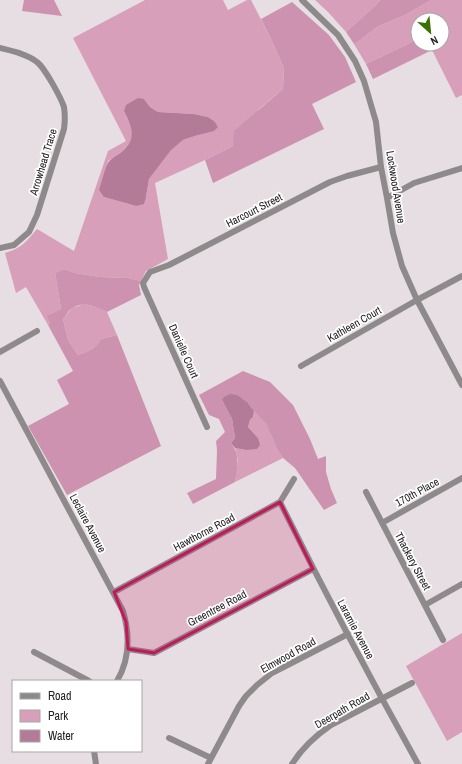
<svg xmlns="http://www.w3.org/2000/svg" width="462" height="764" viewBox="0 0 462 764" font-family="'Archivo Narrow',sans-serif">
<style>
.green{fill:#d89fbb;fill-rule:evenodd}
.forest{fill:#cd92af}
.water{fill:#b47b98}
.lines{fill:none;stroke-linecap:round;stroke-linejoin:round}
.street{stroke:#8e8a8c;stroke-width:6}
.marked{fill:#c2185b;fill-opacity:0.2;stroke:#c2185b;stroke-width:3;stroke-linejoin:round}
.labels{text-anchor:middle;stroke-width:3.5;stroke-linejoin:round;paint-order:stroke}
.street-label{font-size:11px;fill:#242122;stroke:#fff}
</style>
<rect width="100%" height="100%" fill="#e6dee2"/>
<path class="green" d="M 145,0 L 223,0 L 228,10 L 247,0 L 251,0 L 271,39 L 284,68 L 283,89 L 259,109 L 233,146 L 205,160 L 155,183 L 168,259 L 146,271 L 141,281 L 128,278 L 100,277 L 75,273 L 64,269 L 55,273 L 61,309 L 48,316 L 50,323 L 48,325 L 26,287 L 16,293 L 5,253 C 22,248 26,242 37,229 L 74,251 L 108,151 L 126,141 L 73,38 ZM 144,99 L 150,107 L 158,112 L 194,114 L 208,117 L 214,121 L 198,135 L 183,140 L 171,149 L 149,179 L 146,197 L 136,206 L 104,197 L 108,161 C 117,155 131,147 132,136 C 133,128 127,118 124,111 Z
M 315,0 L 380,0 L 375,6 L 346,32 L 328,12 Z
M 431,0 L 462,0 L 462,95 L 456,98 L 432,50 L 428,52 L 420,44 L 442,44 L 442,20 L 418,20 L 418,43 L 414,41 L 366,64 L 354,44 L 359,41 L 377,27 L 405,15 Z
M 84,304 L 98,307 L 107,312 L 117,335 L 101,339 C 95,349 89,351 78,355 L 68,340 L 63,319 L 72,308 Z
M 254,411 L 266,422 L 278,451 L 283,458 L 235,482 L 238,460 L 235,448 L 246,450 L 258,438 L 248,427 L 250,420 L 253,417 Z
M 462,633 L 462,732 L 447,741 L 406,666 Z"/>
<path class="forest" d="M 24,0 L 54,0 L 62,16 L 22,11 Z
M 380,0 L 431,0 L 405,15 L 377,27 L 359,41 L 354,44 L 346,32 L 375,6 Z
M 292,2 L 329,35 L 345,57 L 356,82 L 312,104 L 324,129 L 213,183 L 205,160 L 233,146 L 234,131 L 283,89 L 284,68 L 271,39 L 261,19 Z
M 414,41 L 418,43 L 418,44 L 420,44 L 428,52 L 373,79 L 366,64 Z
M 64,269 L 75,273 L 100,277 L 128,278 L 141,281 L 139,285 L 141,295 L 107,312 C 96,306 83,300 71,309 C 68,311 66,316 63,319 L 68,340 L 78,355 C 89,351 95,349 101,339 L 117,335 L 161,446 L 67,495 L 28,426 L 69,404 L 57,380 L 73,371 L 48,325 L 50,323 L 47,316 L 61,309 L 55,273 Z
M 243,371 L 270,382 L 293,405 L 310,439 L 318,459 L 326,456 L 326,472 L 331,489 L 337,503 L 324,510 L 295,468 L 283,458 L 278,451 L 266,423 L 254,411 L 248,403 L 222,400 L 232,419 L 235,438 L 231,443 C 241,456 237,468 235,482 L 193,504 L 187,493 L 216,479 L 217,450 L 216,441 L 225,432 L 219,419 L 209,415 L 199,395 Z"/>
<path class="water" d="M 138,98 L 144,99 L 150,107 L 158,112 L 194,114 L 208,117 L 214,121 L 218,127 L 214,131 L 198,135 L 183,140 L 171,150 L 149,179 L 146,197 L 144,204 L 136,206 L 104,197 L 99,190 C 102,181 104,171 108,163 C 110,159 116,156 120,153 C 138,139 132,128 124,111 L 126,105 Z
M 230,394 L 237,395 L 248,403 L 254,411 L 253,417 L 250,420 L 248,427 L 258,438 L 260,445 L 257,449 L 246,450 L 235,448 L 231,443 L 235,438 L 232,419 L 222,400 L 224,397 Z"/>
<g class="lines">
<path class="street" d="M 302,0 L 338,35 L 355,61 L 364,81 L 376,122 L 381,167 L 387,198 L 393,233 L 402,266 L 417,300 L 462,385
M 0,48 C 12,51 27,54 37,62 C 45,68 61,98 64,107 C 65,114 65,122 64,129 L 37,215 L 29,232 L 14,245 L 0,248
M 387,198 L 414,183 L 462,168
M 0,352 L 37,331
M 301,366 L 417,300 L 462,276
M 0,381 L 123,611 C 130,635 130,659 117,681
M 207,427 L 144,287 L 143,283 L 150,272 L 169,265 L 330,182 L 347,176 L 381,167
M 366,492 L 443,640
M 280,502 C 324,591 370,678 418,764
M 382,523 L 462,478
M 114,592 L 280,502 L 294,479
M 425,605 L 462,584
M 128,649 L 154,653 L 313,569
M 34,652 L 89,681
M 169,738 L 211,758
M 94,751 L 96,764
M 208,764 L 239,706 L 246,696 L 257,685 L 272,673 L 348,634
M 292,764 C 302,748 315,736 331,725 L 412,683"/>
</g>
<path class="marked" d="M 280,502 L 313,569 L 154,653 L 128,649 L 126,622 L 114,592 Z"/>
<g class="labels">
<g class="street-label">
<text transform="translate(43 162) rotate(-73)" y="4">Arrowhead Trace</text>
<text transform="translate(396 187) rotate(81)" y="4">Lockwood Avenue</text>
<text transform="translate(254 210) rotate(-27)" y="4">Harcourt Street</text>
<text transform="translate(354 324) rotate(-30)" y="4">Kathleen Court</text>
<text transform="translate(184 351) rotate(66)" y="4">Danielle Court</text>
<text transform="translate(417 492) rotate(-29)" y="4">170th Place</text>
<text transform="translate(88 523) rotate(62)" y="4">Leclaire Avenue</text>
<text transform="translate(204 532) rotate(-28)" y="4">Hawthorne Road</text>
<text transform="translate(413 561) rotate(62)" y="4">Thackery Street</text>
<text transform="translate(217 608) rotate(-28)" y="4">Greentree Road</text>
<text transform="translate(356 629) rotate(62)" y="4">Laramie Avenue</text>
<text transform="translate(288 655) rotate(-29)" y="4">Elmwood Road</text>
<text transform="translate(342 710) rotate(-30)" y="4">Deerpath Road</text>
</g>
</g>
<rect x="12" y="680" width="130" height="72" fill="#ffffff" stroke="#a7a6a7"/>
<rect x="20" y="693" width="20" height="6" fill="#8e8a8c" stroke="#a7a6a7"/>
<text x="48" y="700" font-size="12" fill="#242122">Road</text>
<rect x="20" y="710" width="20" height="12" fill="#d89fbb" stroke="#a7a6a7"/>
<text x="48" y="720" font-size="12" fill="#242122">Park</text>
<rect x="20" y="730" width="20" height="12" fill="#b47b98" stroke="#a7a6a7"/>
<text x="48" y="740" font-size="12" fill="#242122">Water</text>
<g transform="translate(430 32) rotate(153)"><circle r="19" fill="#ffffff" stroke="#a7a6a7"/>
<path d="M0-3L7 15L0 10L-7 15Z" fill="#397201"/>
<text y="-6" font-size="11" font-weight="bold" text-anchor="middle" fill="#242122">N</text>
</g>
</svg>
